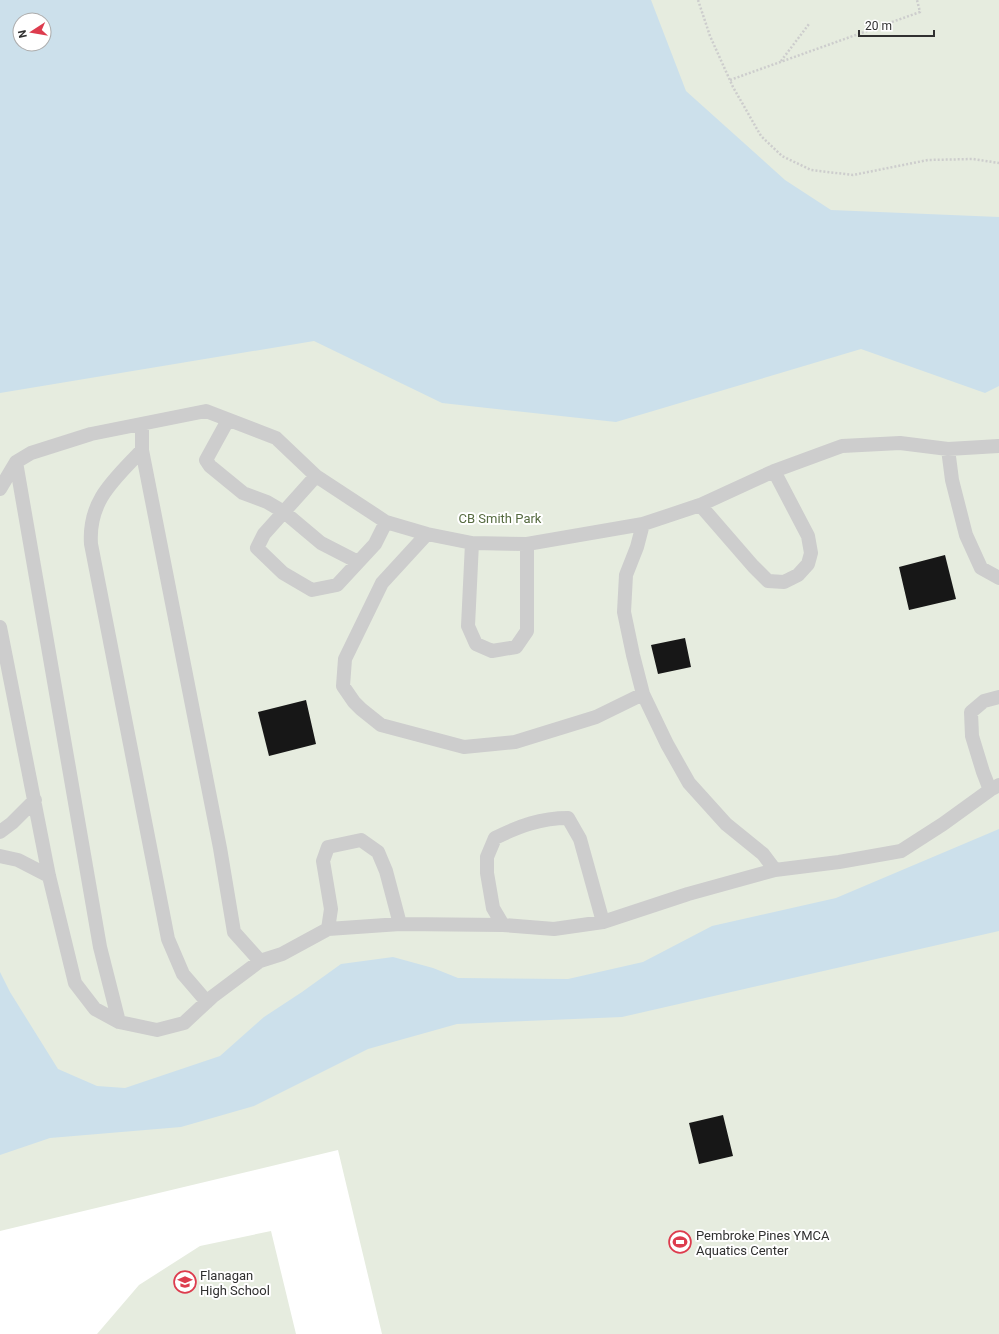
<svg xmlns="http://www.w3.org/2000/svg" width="999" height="1334" viewBox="0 0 999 1334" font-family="Roboto,sans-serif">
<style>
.green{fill:#e6ecdf;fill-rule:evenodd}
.water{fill:#cce0eb;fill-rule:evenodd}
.building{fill:#171717}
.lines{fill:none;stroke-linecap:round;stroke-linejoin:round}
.path{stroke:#cdcdcd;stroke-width:2.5;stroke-dasharray:2 2;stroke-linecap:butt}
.lane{stroke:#cdcdcd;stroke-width:14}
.labels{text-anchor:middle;stroke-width:4;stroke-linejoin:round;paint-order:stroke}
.park-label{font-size:13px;fill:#556a3f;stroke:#fff}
.poi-label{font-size:13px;fill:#303030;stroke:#fff;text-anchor:start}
</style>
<rect width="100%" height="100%" fill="#fff"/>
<path class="green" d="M 0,0 L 999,0 L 999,1334 L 382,1334 L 338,1150 L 0,1231 ZM 20,20 L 44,20 L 44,44 L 20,44 Z
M 271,1231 L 296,1334 L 97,1334 L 139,1285 L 200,1246 Z"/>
<path class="water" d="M 0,0 L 651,0 L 686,91 L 785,180 L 831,210 L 999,217 L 999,386 L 985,393 L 861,349 L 616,422 L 442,403 L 314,341 L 0,393 ZM 20,20 L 44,20 L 44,44 L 20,44 Z
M 999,829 L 999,931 L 622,1017 L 457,1024 L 368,1049 L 254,1106 L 181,1127 L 50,1138 L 0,1155 L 0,972 L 10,992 L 58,1069 L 97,1086 L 125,1088 L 220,1056 L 264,1017 L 302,992 L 341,964 L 393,957 L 433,968 L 458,978 L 568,979 L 643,962 L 712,926 L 836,898 Z"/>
<path class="building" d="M 945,555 L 956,599 L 909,610 L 899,567 Z
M 685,638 L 691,667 L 658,674 L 651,645 Z
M 306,700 L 316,744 L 269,756 L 258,712 Z
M 723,1115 L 733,1156 L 699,1164 L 689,1123 Z"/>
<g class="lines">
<path class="path" d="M 698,0 L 710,36 L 733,87 L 761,136 L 782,156 L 811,170 L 853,175 L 928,160 L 973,159 L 999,163
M 781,61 L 809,24
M 730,80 L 920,12 L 917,0"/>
<path class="lane" d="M 228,420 L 206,460 L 210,466 L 243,493 L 267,502 L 284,512 L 321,543 L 358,562
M 142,424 L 142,450 L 220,848 L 234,932 L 260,961
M 948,449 L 952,480 L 966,535 L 981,568 L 999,578
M 142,450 C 115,479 88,500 91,544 L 168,939 L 183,974 L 207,1002
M 16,462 L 100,947 L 119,1022
M 316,476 L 264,534 L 257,548 L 283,573 L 312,590 L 337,585 L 375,544 L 386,522
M 0,489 L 16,462 L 31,453 L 91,434 L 206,411 L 276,438 L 316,476 L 386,522 L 427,534 L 472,543 L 527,544 L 643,524 L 700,505 L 774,471 L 842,446 L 900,443 L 948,449 L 999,446
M 700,505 L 753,566 L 768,581 L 784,582 L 798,575 L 808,564 L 811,553 L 808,536 L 774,471
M 643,524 L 637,547 L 626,575 L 624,612 L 633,655 L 643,694 L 667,744 L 689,783 L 726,824 L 763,854 L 775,870
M 427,534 L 382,583 L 345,659 L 343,686 L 354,702 L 361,709 L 381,725 L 464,747 L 515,742 L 596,717 L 643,694
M 472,543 L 468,626 L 476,644 L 492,651 L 516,647 L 527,631 L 527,544
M 0,627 L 49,876 L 75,983 L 95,1009 L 119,1022 L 157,1030 L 184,1023 L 212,997 L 260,961 L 282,954 L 328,929 L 400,924 L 503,925 L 554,929 L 603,922 L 688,894 L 775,870 L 839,862 L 901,851 L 943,824 L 990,790 L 999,785
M 990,790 L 983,772 L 972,736 L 971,712 L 984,701 L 999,697
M 0,832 L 12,823 L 35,800
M 0,856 L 18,860 L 49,876
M 503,925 L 493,908 L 487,873 L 487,857 L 495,838 C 519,826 541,818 568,818 L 580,839 L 603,922
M 328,929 L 331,909 L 323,861 L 328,847 L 361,840 L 378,852 L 386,871 L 400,924"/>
</g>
<defs>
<g id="stadium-ring" transform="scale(1.15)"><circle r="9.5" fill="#fff" stroke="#dd3c4e" stroke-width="1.5"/><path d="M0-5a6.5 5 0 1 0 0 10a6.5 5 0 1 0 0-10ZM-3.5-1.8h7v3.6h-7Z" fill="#dd3c4e"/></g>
<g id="school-ring" transform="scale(1.15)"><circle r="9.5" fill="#fff" stroke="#dd3c4e" stroke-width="1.5"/><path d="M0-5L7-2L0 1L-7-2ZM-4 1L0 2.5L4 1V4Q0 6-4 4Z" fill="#dd3c4e"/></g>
</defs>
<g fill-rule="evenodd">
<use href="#stadium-ring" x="680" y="1242"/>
<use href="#school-ring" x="185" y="1282"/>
</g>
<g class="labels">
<g class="park-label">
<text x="500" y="523">CB Smith Park</text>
</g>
<g class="poi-label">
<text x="696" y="1240">Pembroke Pines YMCA<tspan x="696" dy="15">Aquatics Center</tspan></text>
<text x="200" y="1280">Flanagan<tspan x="200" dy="15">High School</tspan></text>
</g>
</g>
<g transform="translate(32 32) rotate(258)"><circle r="19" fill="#ffffff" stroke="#acacac"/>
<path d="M0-3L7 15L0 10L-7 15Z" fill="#dd3c4e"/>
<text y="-6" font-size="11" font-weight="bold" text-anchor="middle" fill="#303030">N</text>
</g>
<path d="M859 30v6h75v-6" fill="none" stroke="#303030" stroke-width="2"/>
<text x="865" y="30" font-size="12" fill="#303030" stroke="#ffffff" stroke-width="3" paint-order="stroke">20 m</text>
</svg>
